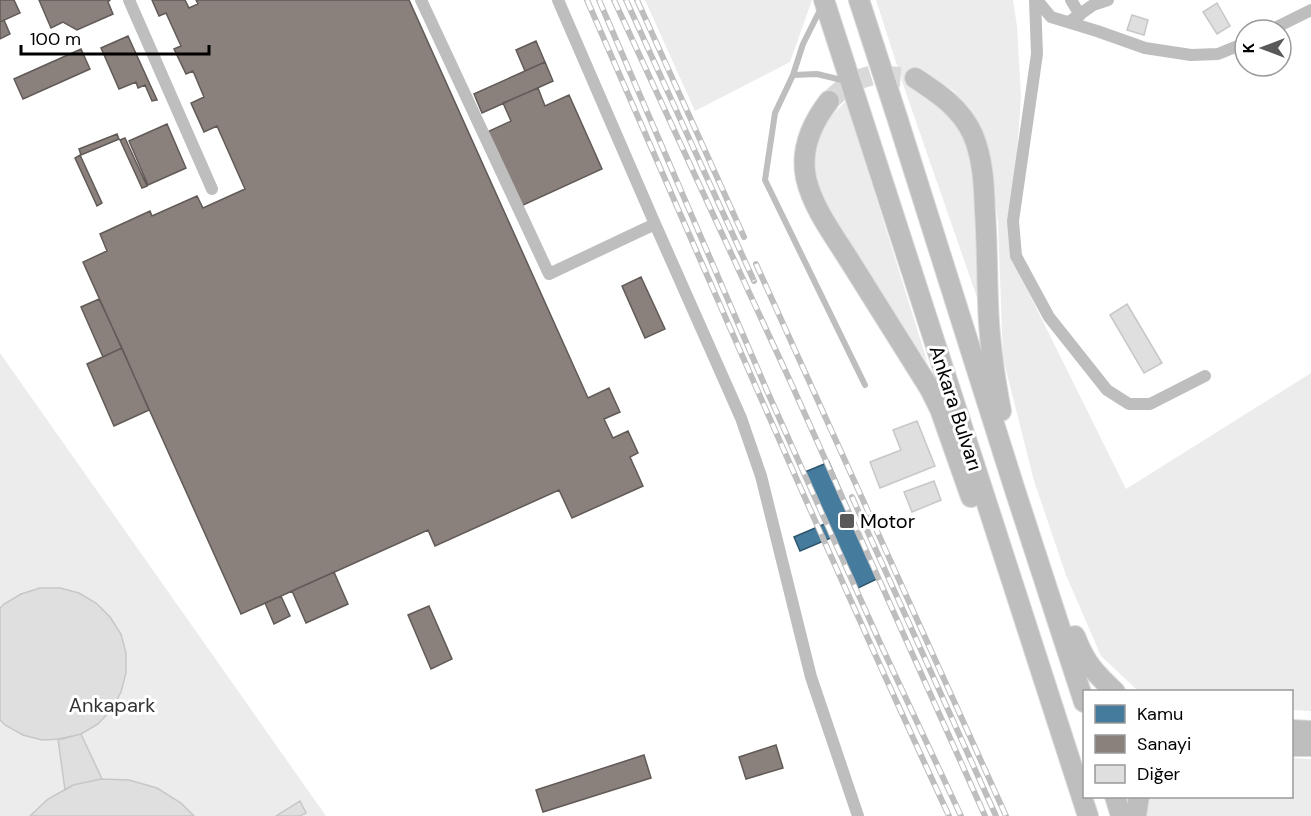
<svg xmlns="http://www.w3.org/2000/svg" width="1311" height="816" viewBox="0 0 1311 816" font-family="'DM Sans',sans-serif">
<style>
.green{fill:#ececec}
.public{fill:#457b9d;stroke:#30566e;stroke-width:1.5}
.industry{fill:#8a817c;stroke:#615a57;stroke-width:1.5}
.building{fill:#dfdfdf;stroke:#c7c7c7;stroke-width:1.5}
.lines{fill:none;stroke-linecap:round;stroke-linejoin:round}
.primary-tunnel{stroke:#d9d9d9;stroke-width:20;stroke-dasharray:20 10;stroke-linecap:butt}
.primary-casing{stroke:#dbdbdb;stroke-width:22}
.lane{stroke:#bebebe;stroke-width:6}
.street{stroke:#bebebe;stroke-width:12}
.primary{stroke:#bebebe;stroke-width:20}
.rail-casing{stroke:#bebebe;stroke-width:6}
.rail{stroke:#fff;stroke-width:4;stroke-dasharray:11;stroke-linecap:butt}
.poi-dot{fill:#595959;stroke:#fff;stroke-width:2}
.labels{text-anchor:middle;stroke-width:6;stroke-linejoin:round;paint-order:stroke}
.street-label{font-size:20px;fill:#000;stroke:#fff}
.poi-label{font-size:20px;fill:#000;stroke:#fff;text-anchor:start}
.park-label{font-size:20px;fill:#333;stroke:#fff}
</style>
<rect width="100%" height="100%" fill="#fff"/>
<path class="green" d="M 645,0 L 812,0 L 790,62 L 695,111 Z
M 876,0 L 1013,0 L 1017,26 L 1021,96 L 1010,255 L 1126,489 L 1311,373 L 1311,711 L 1292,710 L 1292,692 L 1142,691 L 1136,689 L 1101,656 L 1066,575 L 1034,481 L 1003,358 L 998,221 L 988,152 L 972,119 L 954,91 L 916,68 L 915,86 L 949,114 L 967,140 L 974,169 L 981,309 L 904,87 Z
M 846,101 L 928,364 L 864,270 L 821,200 L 813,163 L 815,141 L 819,128 Z
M 0,353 L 326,816 L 0,816 Z
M 1292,758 L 1311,759 L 1311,816 L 1144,816 L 1148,797 L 1292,796 Z"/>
<path class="public" d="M 829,462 L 879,578 L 856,589 L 833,537 L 800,551 L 794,537 L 827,523 L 805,472 Z"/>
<path class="industry" d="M 0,0 L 14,0 L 20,13 L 0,22 Z
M 39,0 L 110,0 L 108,2 L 113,14 L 77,30 L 63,22 L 51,28 Z
M 152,0 L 185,0 L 189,8 L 198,4 L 196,0 L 409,0 L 588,398 L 609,388 L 620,412 L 604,419 L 613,438 L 628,431 L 638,453 L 630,457 L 643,486 L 572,518 L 559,490 L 435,546 L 428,530 L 241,614 L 83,262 L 107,251 L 100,234 L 150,211 L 152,216 L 197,196 L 203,208 L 245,189 L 217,126 L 204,132 L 191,103 L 204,97 L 193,71 L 186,74 L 174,49 L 181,46 L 166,13 L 159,16 Z
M 4,20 L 10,34 L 0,39 L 0,22 Z
M 128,36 L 157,100 L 152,101 L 145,85 L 138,88 L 136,82 L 119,89 L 101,48 Z
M 536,41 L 545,62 L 525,71 L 516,50 Z
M 81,49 L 90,69 L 23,99 L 14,79 Z
M 545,62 L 553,81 L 482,113 L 474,94 Z
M 538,88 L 545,106 L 569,95 L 602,169 L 521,206 L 487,132 L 511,121 L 503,103 Z
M 167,124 L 186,168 L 148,185 L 129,141 Z
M 117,134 L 119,139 L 81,155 L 79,149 Z
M 125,138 L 147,186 L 142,188 L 120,140 Z
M 80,155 L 102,203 L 97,206 L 75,158 Z
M 641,277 L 665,329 L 645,338 L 622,286 Z
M 99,299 L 122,348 L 103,357 L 81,307 Z
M 122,348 L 149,410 L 114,426 L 87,364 Z
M 334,572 L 348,604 L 306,623 L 292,591 Z
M 281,596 L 290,616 L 274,624 L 265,603 Z
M 429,606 L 452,659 L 431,669 L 408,615 Z
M 776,745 L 783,768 L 746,779 L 739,757 Z
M 644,755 L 651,778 L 543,812 L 536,790 Z"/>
<path class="building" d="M 1217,3 L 1230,26 L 1217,34 L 1203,12 Z
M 1132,15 L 1148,20 L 1144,35 L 1127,30 Z
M 1127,304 L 1162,363 L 1144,373 L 1110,315 Z
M 917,421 L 935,466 L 880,488 L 870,462 L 901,450 L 893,430 Z
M 934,481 L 941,500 L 912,512 L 904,492 Z
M 40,588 L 60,588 L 79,593 L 96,603 L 110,617 L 121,634 L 126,653 L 126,673 L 121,692 L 112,709 L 98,724 L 81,734 L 62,739 L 42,740 L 23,735 L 5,725 L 0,720 L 0,608 L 4,604 L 21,594 Z
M 81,734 L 102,779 L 73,785 L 65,790 L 58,739 Z
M 101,779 L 129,780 L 157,788 L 181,803 L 194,816 L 30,816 L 48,799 L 73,785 Z
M 300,801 L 306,813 L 300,816 L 276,816 Z"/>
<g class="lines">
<path class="primary-tunnel" d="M 829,101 L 850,82 L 873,75 L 915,78"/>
<g class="primary-casing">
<path id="primary" d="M 824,0 L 1088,816
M 859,0 L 897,117 L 1014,487 L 1084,702
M 915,78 C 938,93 961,108 973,135 C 983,159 984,185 985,211 C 987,241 987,272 988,302 C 989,339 994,375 1001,411
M 829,101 C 812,123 800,149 806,178 C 813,209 835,237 851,263 C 877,305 904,347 930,389 L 940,409 L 971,497
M 1075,636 C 1085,663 1095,673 1115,692
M 1292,730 L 1311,731
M 1292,746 L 1311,746
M 1115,796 L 1121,816
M 1136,816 L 1139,796"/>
</g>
<path class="lane" d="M 822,6 L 803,44 L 793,75 L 775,113 L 765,180 L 865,385
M 793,75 L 817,74 L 846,81"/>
<path class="street" d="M 129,0 L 212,189
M 421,0 L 549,274 L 655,224
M 558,0 L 655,224 L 741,418 L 761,476 L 811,677 L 858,816
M 1035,0 L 1037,54 L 1013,221 L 1016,256 L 1049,317 L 1107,390 L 1129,404 L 1150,404 L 1205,376
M 1037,0 L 1051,17 L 1097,31 L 1145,48 L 1191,55 L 1218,54 L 1245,43
M 1071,0 L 1080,15
M 1069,22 L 1093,5 L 1108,0
M 1271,30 L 1311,10"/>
<use href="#primary" class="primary"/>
<g class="rail-casing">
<path id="rail" d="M 587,0 C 706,273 824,546 949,816
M 599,0 L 768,393 L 881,645 L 961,816
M 614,0 L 791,383 L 985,816
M 626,0 L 754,281
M 637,0 L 744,237
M 756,264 L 1006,816
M 852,497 L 996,816"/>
</g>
<use href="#rail" class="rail"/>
</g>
<rect class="poi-dot" x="839" y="513" width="16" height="16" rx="3"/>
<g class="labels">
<g class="street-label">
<text transform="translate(956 408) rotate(72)" y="7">Ankara Bulvarı</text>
</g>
<g class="poi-label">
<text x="860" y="528">Motor</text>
</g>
<g class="park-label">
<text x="112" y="712">Ankapark</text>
</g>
</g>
<rect x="1083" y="690" width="210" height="108" fill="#ffffff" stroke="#999999" stroke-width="1.5"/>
<rect x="1095" y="705" width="30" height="18" fill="#457b9d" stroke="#999999" stroke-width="1.5"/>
<text x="1137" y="720" font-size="18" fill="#000000">Kamu</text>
<rect x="1095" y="735" width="30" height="18" fill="#8a817c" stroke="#999999" stroke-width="1.5"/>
<text x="1137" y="750" font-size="18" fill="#000000">Sanayi</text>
<rect x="1095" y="765" width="30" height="18" fill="#dfdfdf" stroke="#999999" stroke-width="1.5"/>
<text x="1137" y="780" font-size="18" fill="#000000">Diğer</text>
<g transform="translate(1263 48) rotate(270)"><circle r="28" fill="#ffffff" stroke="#999999" stroke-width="1.5"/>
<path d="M0-4.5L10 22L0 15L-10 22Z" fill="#595959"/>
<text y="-9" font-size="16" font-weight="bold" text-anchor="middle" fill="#000000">K</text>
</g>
<path d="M21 45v9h188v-9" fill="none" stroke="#000000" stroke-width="3"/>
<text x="30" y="45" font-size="18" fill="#000000" stroke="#ffffff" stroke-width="4.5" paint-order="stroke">100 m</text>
</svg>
